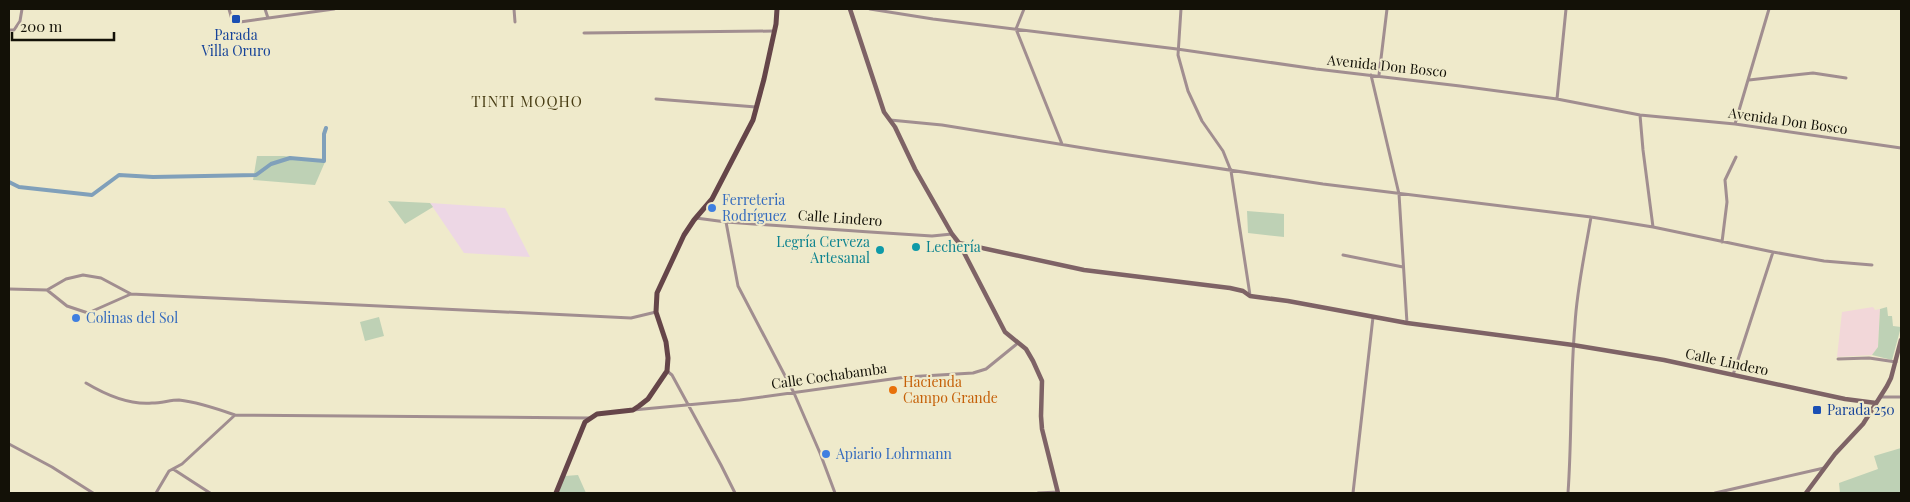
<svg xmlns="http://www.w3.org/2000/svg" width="1910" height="502" viewBox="0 0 1910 502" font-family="'Playfair Display',serif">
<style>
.industrial{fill:#edd7e5}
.education{fill:#f2d7d9}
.green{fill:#bed1b5}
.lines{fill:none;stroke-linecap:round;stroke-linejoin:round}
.canal{stroke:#80a0ba;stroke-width:4}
.street{stroke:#a18e90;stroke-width:3}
.secondary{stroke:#7e6366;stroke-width:4.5}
.primary{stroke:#654549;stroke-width:5}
.transit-dot{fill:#1a4fb4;stroke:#efeacb;stroke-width:2}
.shop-dot{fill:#3f7fe0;stroke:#efeacb;stroke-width:2}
.culture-dot{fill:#0f9aa8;stroke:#efeacb;stroke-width:2}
.food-dot{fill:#e8710a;stroke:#efeacb;stroke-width:2}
.labels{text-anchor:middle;stroke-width:4;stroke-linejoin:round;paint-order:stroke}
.transit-label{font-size:14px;fill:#164399;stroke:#efeacb}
.street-label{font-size:14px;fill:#131107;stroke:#efeacb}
.shop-label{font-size:14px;fill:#366cbe;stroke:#efeacb;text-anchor:start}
.culture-label{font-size:14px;fill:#0d838f;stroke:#efeacb;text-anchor:end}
.food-label{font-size:14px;fill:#c56008;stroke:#efeacb;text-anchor:start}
.neighbourhood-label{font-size:15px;letter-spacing:1px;fill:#483d14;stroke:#efeacb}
</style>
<rect width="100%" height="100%" fill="#efeacb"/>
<path class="industrial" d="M 430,203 L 505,208 L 530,257 L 464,253 Z"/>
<path class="education" d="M 1873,307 L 1875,310 L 1880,309 L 1878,347 L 1872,355 L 1837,357 L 1842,312 Z"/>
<path class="green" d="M 257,156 L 284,156 L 325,162 L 315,185 L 253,180 Z
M 388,201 L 430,203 L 433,207 L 405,224 Z
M 1247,211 L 1284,214 L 1284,237 L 1248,233 Z
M 1887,307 L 1888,316 L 1892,316 L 1893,326 L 1901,327 L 1892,360 L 1872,355 L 1878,347 L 1880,309 Z
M 379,317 L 384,336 L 365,341 L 360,322 Z
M 1901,448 L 1901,493 L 1840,493 L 1839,483 L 1878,469 L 1874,456 Z
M 578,475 L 586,493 L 558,493 L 565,476 Z"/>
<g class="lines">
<path class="canal" d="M 9,182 L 19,187 L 92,195 L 119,175 L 153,177 L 256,175 L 271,164 L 290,158 L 324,161 L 324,134 L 326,128"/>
<path class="street" d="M 229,9 L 233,23 L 334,9
M 265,9 L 268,18
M 514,9 L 515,22
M 870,9 L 933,19 L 1177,49 L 1316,69 L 1460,86 L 1557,99 L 1640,115 L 1735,124 L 1901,148
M 1024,9 L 1016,29 L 1062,144
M 1181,9 L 1178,55 L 1188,91 L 1202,121 L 1223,151 L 1231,171 L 1250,295
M 9,30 L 14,30 L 20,21 L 22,9
M 584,33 L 774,31
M 1371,75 L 1399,194 L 1407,323
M 1379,75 L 1387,9
M 1749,80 L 1813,73 L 1846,78
M 656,99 L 756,107
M 1557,99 L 1566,9
M 1640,115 L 1643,150 L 1653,227
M 890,120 L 942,125 L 1102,151 L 1323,184 L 1591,217 L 1653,227 L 1773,252 L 1824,261 L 1872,265
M 1735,124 L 1769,9
M 696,218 L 726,222 L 870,232 L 932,236 L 952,234
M 726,222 L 738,286 L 794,393 L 820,453 L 835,493
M 1722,242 L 1727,202 L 1725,180 L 1736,157
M 1343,255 L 1403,267
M 9,289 L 47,290 L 66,279 L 83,275 L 101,278 L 131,294 L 631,318 L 656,312
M 47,290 L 67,306 L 88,313 L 131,294
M 1838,359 L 1869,358 L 1896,362
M 667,371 L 672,375 L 721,465 L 735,493
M 1733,375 L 1773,252
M 86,383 C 106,395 129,405 152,403 C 162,403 170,400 179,400 C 198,402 218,409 235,415 L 589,418
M 1880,397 L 1901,397
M 633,410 L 740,400 L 906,377 L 973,373 L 986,369 L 1018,343
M 9,444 L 52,467 L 93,493
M 173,469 L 210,493
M 156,493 L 169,471 L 182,464 L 235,415
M 1038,493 L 1058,492
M 1353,493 L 1373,317
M 1568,493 C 1572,437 1570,380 1575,324 C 1577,288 1585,253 1591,217
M 1715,493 L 1824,468"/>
<path class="secondary" d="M 850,9 L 884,112 L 895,127 L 915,169 L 952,234 L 959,243 L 1005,332 L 1026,349 L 1033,361 L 1042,381 L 1041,416 L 1042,429 L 1058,493
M 959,243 L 1084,270 L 1230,288 L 1243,291 L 1250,296 L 1288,301 L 1407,323 L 1573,345 L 1664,360 L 1845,399 L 1876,403
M 1806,493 L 1835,454 L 1863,424 L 1887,386 L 1891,378 L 1901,340"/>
<path class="primary" d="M 556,493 L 585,422 L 597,414 L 633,410 L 639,406 L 648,399 L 667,371 L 668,358 L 666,342 L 656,312 L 657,293 L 684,235 L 694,220 L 712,199 L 753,120 L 764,79 L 776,24 L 777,9"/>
</g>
<g class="transit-dot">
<rect x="231" y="14" width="10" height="10" rx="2.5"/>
<rect x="1812" y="405" width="10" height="10" rx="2.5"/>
</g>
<g class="shop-dot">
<circle cx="712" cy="208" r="5"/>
<circle cx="76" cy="318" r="5"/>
<circle cx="826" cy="454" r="5"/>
</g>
<g class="culture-dot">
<circle cx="916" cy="247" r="5"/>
<circle cx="880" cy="250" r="5"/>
</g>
<circle class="food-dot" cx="893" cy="390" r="5"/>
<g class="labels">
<g class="transit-label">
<text x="236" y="40">Parada<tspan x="236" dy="16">Villa Oruro</tspan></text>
<text x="1827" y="415" text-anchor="start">Parada 250</text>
</g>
<g class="street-label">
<text transform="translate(1387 66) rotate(6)" y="5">Avenida Don Bosco</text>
<text transform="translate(1788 121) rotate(8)" y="5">Avenida Don Bosco</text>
<text transform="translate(840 218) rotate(4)" y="5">Calle Lindero</text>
<text transform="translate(1727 362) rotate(12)" y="5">Calle Lindero</text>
<text transform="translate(829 376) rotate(-8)" y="5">Calle Cochabamba</text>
</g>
<g class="shop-label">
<text x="722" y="205">Ferreteria<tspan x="722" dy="16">Rodríguez</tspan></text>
<text x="86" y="323">Colinas del Sol</text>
<text x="836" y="459">Apiario Lohrmann</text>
</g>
<g class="culture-label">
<text x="870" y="247">Legría Cerveza<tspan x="870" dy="16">Artesanal</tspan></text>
<text x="926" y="252" text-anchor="start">Lechería</text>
</g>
<g class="food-label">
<text x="903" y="387">Hacienda<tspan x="903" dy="16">Campo Grande</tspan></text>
</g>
<g class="neighbourhood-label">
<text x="527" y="107">TINTI MOQHO</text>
</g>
</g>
<rect width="1910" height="502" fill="none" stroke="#131107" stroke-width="20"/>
<path d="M12 32v8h102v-8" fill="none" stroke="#131107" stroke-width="2.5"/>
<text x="20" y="32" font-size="15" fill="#131107" stroke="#efeacb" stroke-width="4" paint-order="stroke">200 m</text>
</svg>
